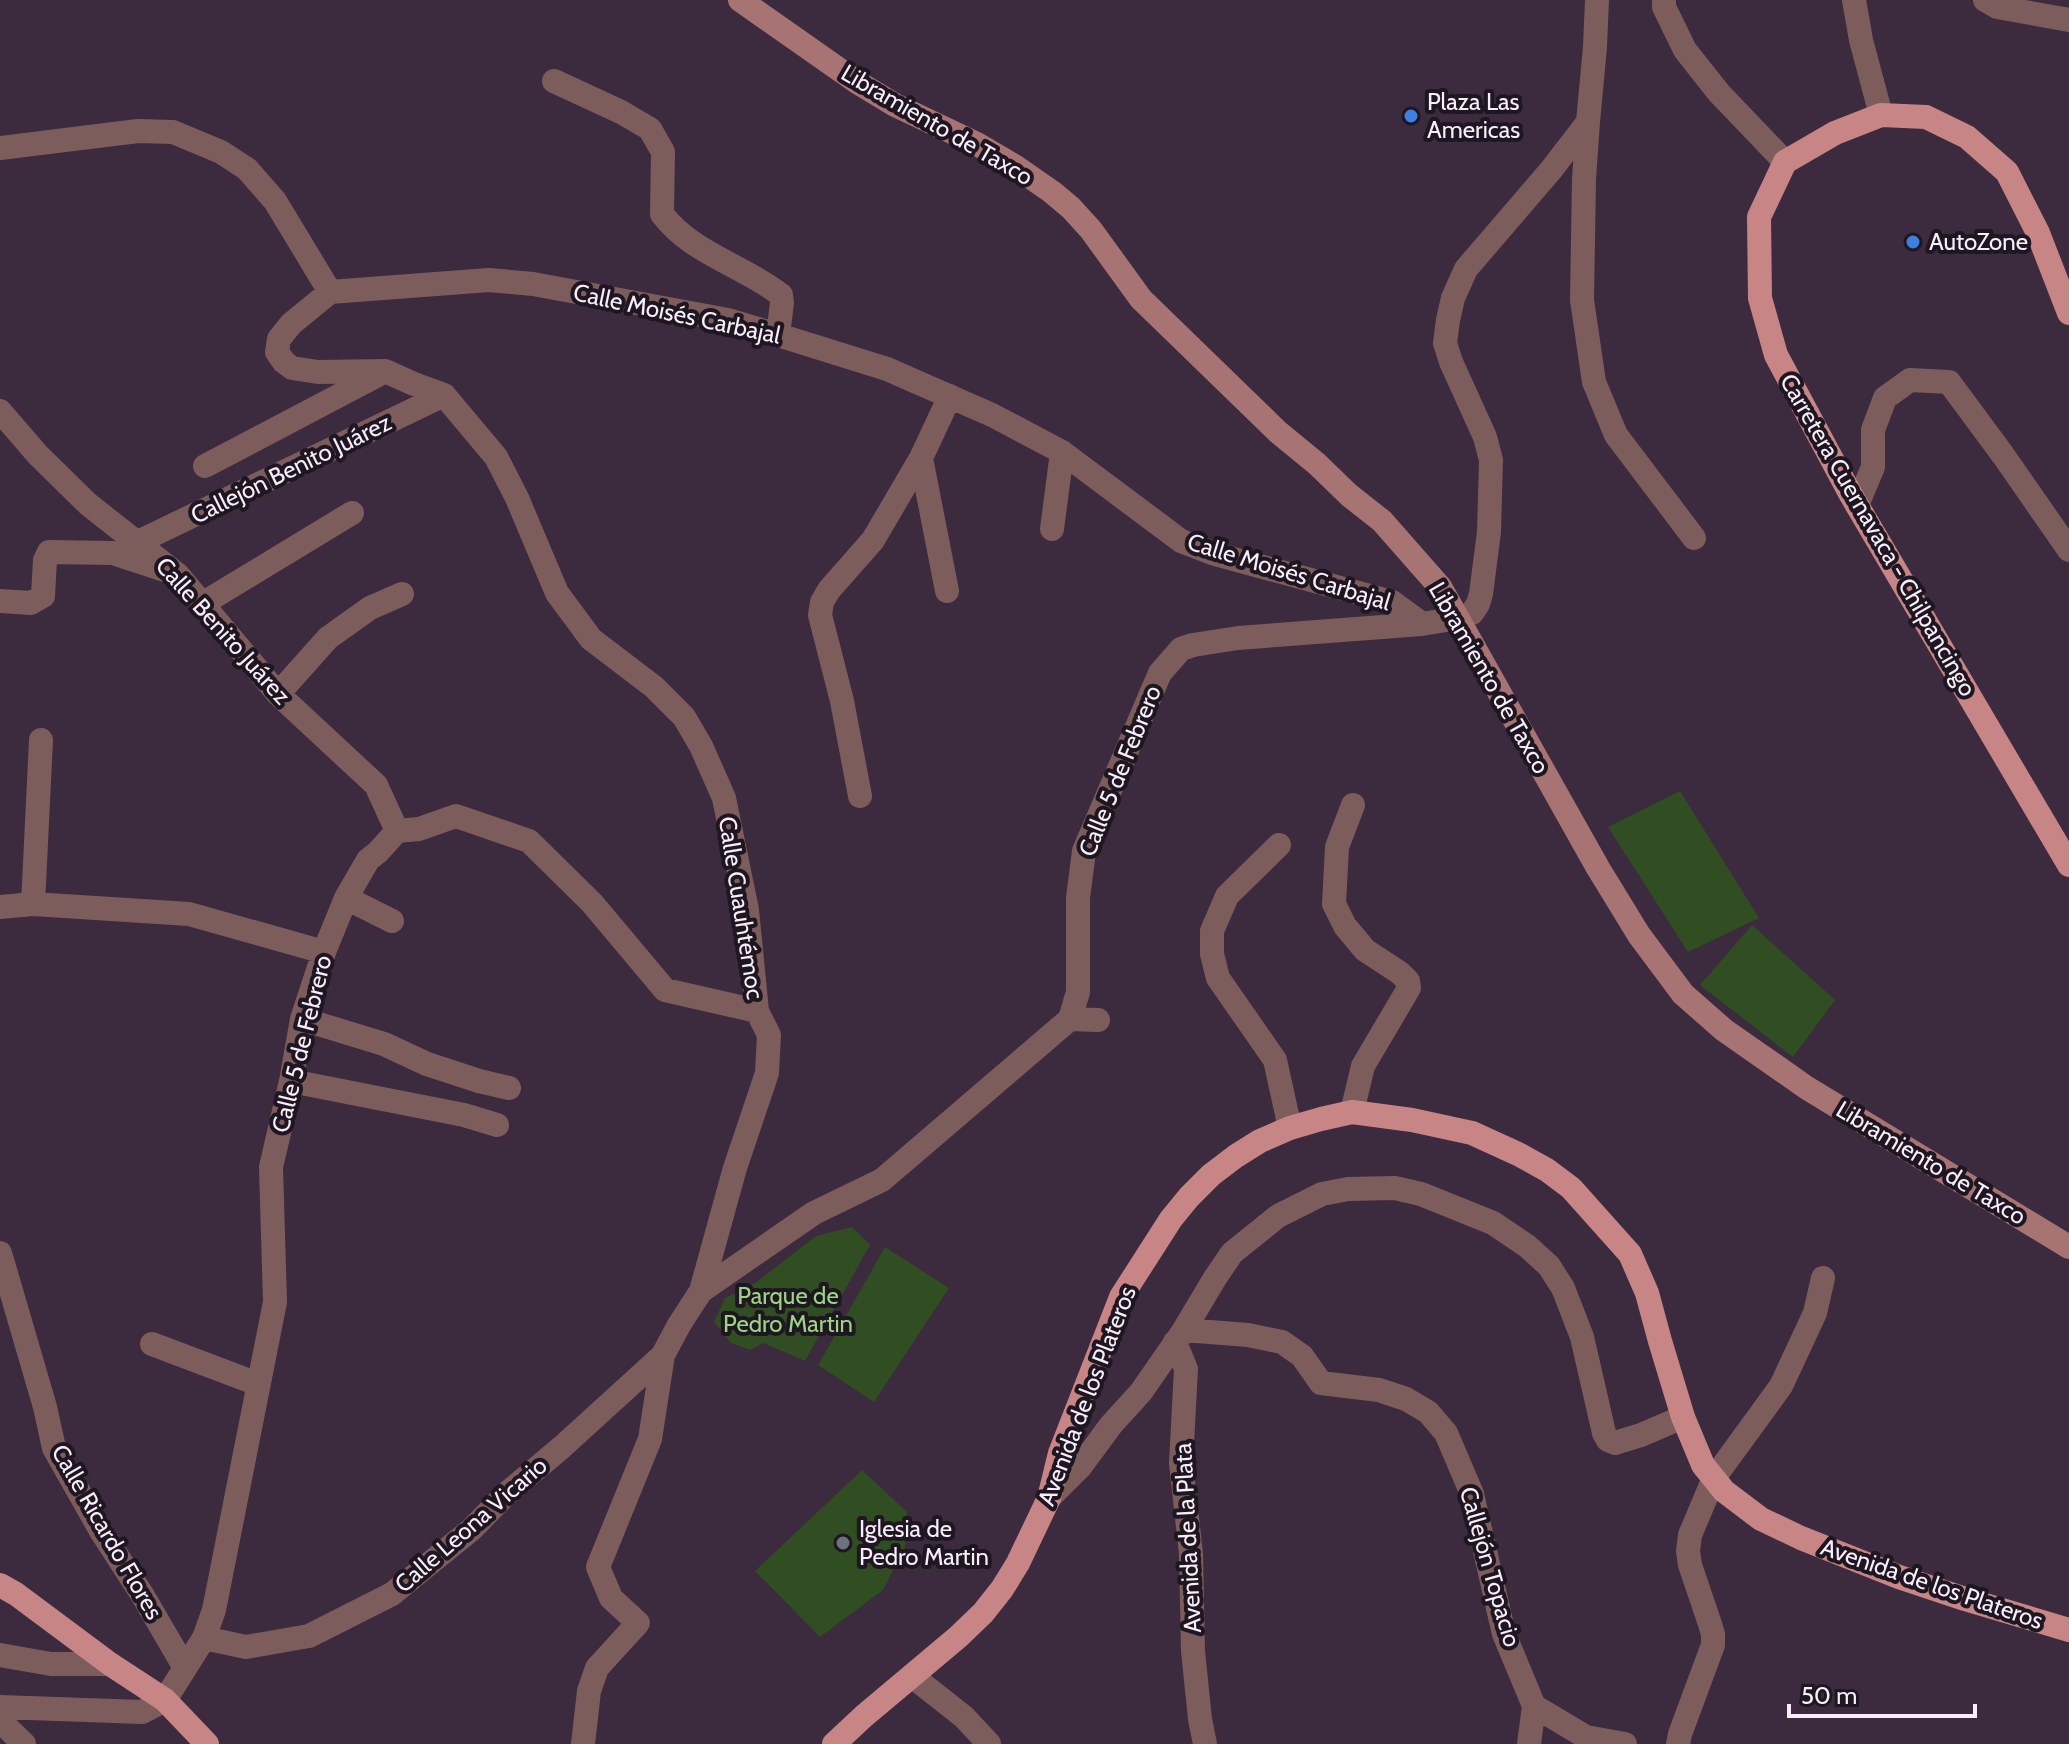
<svg xmlns="http://www.w3.org/2000/svg" width="2069" height="1744" viewBox="0 0 2069 1744" font-family="Cabin,sans-serif">
<style>
.green{fill:#304e21}
.lines{fill:none;stroke-linecap:round;stroke-linejoin:round}
.street{stroke:#7d5d5c;stroke-width:24}
.secondary{stroke:#a77473;stroke-width:24}
.primary{stroke:#c78685;stroke-width:24}
.shop-dot{fill:#3f7fe0;stroke:#1e1620;stroke-width:3}
.worship-dot{fill:#6b7280;stroke:#1e1620;stroke-width:3}
.labels{text-anchor:middle;stroke-width:8;stroke-linejoin:round;paint-order:stroke}
.poi-label{font-size:24px;fill:#f8edfa;stroke:#1e1620;text-anchor:start}
.street-label{font-size:24px;fill:#f8edfa;stroke:#1e1620}
.park-label{font-size:24px;fill:#9cd582;stroke:#1e1620}
</style>
<rect width="100%" height="100%" fill="#3c2a3f"/>
<path class="green" d="M 1680,791 L 1759,918 L 1688,952 L 1608,827 Z
M 1752,925 L 1835,1000 L 1793,1057 L 1700,985 Z
M 852,1227 L 870,1245 L 805,1361 L 763,1343 L 750,1350 L 731,1343 L 714,1322 L 725,1298 L 754,1284 L 816,1236 Z
M 885,1247 L 949,1288 L 874,1402 L 818,1365 Z
M 862,1470 L 907,1512 L 905,1547 L 883,1590 L 820,1637 L 755,1571 Z"/>
<g class="lines">
<path class="street" d="M 1664,0 L 1664,7 L 1685,50 L 1719,93 L 1785,162
M 1854,0 L 1861,40 L 1881,115
M 1985,0 L 1997,7 L 2069,20
M 554,81 L 621,112 L 650,129 L 663,152 L 662,214 C 692,254 743,265 781,295 L 782,303 L 778,335
M 1588,122 L 1584,179 L 1582,300 L 1594,382 L 1616,435 L 1694,538
M 0,148 L 138,131 L 173,132 L 221,152 L 247,169 L 275,201 L 330,292
M 330,292 L 489,280 L 533,284 L 728,320 L 778,335 L 887,369 L 992,415 L 1062,452 L 1181,541 L 1215,554 L 1392,602 L 1422,624 L 1458,618 L 1472,613 L 1478,604 L 1481,594 L 1489,532 L 1491,460 L 1485,437 L 1451,362 L 1445,343 L 1448,320 L 1453,298 L 1466,269 L 1551,170 L 1588,122 L 1595,47 L 1597,0
M 330,292 L 291,324 L 279,339 L 277,352 L 284,362 L 292,368 L 318,372 L 385,371 L 414,384 L 444,395 L 496,457 L 517,498 L 557,593 L 591,639 L 654,687 L 684,717 L 701,746 L 724,798 L 747,910 L 757,1011 L 769,1035 L 767,1073 L 735,1168 L 701,1291 L 679,1325 L 663,1355 L 650,1439 L 598,1567 L 611,1598 L 638,1623 L 597,1668 L 589,1691 L 583,1744
M 0,411 L 38,455 L 88,504 L 178,575 L 278,694 L 376,785 L 397,831
M 921,458 L 947,591
M 205,466 L 380,374
M 1857,505 L 1873,467 L 1873,430 L 1885,398 L 1910,380 L 1949,382 L 2003,455 L 2069,550
M 1052,529 L 1062,452
M 138,542 L 444,395
M 0,601 L 31,603 L 43,596 L 45,560 L 49,552 L 113,553 L 165,570
M 202,604 L 352,513
M 278,694 L 328,638 L 370,608 L 402,594
M 860,796 L 842,701 L 820,615 L 822,602 L 829,590 L 873,540 L 921,458 L 950,396
M 1279,845 L 1227,896 L 1212,931 L 1212,954 L 1218,978 L 1275,1060 L 1290,1128
M 346,898 L 392,921
M 33,904 L 41,740
M 0,907 L 33,904 L 189,914 L 324,952
M 302,1019 L 384,1044 L 427,1064 L 479,1081 L 509,1088
M 1070,1019 L 1098,1020
M 291,1081 L 464,1115 L 497,1125
M 1352,1112 L 1363,1066 L 1409,988 L 1408,981 L 1400,973 L 1365,950 L 1345,926 L 1334,904 L 1337,847 L 1353,805
M 0,1253 L 45,1407 L 54,1448 L 101,1531 L 143,1596 L 185,1668
M 701,1291 L 814,1213 L 882,1180 L 1070,1019 L 1078,992 L 1078,898 L 1084,851 L 1160,673 L 1181,649 L 1193,645 L 1238,638 L 1422,624
M 1184,1330 L 1248,1335 L 1282,1342 L 1302,1356 L 1321,1383 L 1379,1390 L 1406,1399 L 1428,1412 L 1446,1433 L 1472,1494 L 1504,1634 L 1534,1706 L 1586,1737 L 1625,1744
M 1175,1342 L 1186,1369 L 1181,1463 L 1191,1554 L 1193,1651 L 1200,1719 L 1205,1744
M 152,1344 L 258,1384
M 1049,1498 L 1080,1467 L 1111,1425 L 1141,1392 L 1184,1330 L 1215,1278 L 1232,1253 L 1278,1216 L 1322,1194 L 1348,1189 L 1395,1188 L 1421,1194 L 1493,1223 L 1527,1246 L 1549,1266 L 1563,1288 L 1582,1337 L 1604,1433 L 1608,1440 L 1615,1443 L 1641,1435 L 1683,1417
M 204,1638 L 246,1647 L 309,1636 L 392,1594 L 472,1529 L 505,1495 L 562,1447 L 663,1355
M 0,1655 L 51,1664 L 110,1664
M 912,1676 L 964,1717 L 989,1744
M 0,1707 L 142,1712 L 165,1700 L 204,1638 L 214,1610 L 275,1302 L 271,1167 L 291,1081 L 302,1019 L 324,952 L 346,898 L 368,860 L 378,852 L 397,831 L 419,829 L 456,816 L 529,841 L 592,903 L 665,990 L 757,1011
M 0,1721 L 24,1744
M 1529,1744 L 1534,1706
M 1678,1744 L 1680,1734 L 1713,1645 L 1713,1634 L 1710,1624 L 1690,1565 L 1688,1551 L 1690,1535 L 1714,1478 L 1781,1386 L 1815,1313 L 1823,1278"/>
<path class="secondary" d="M 740,0 L 857,82 L 895,105 L 977,144 L 1016,167 L 1052,192 L 1071,208 L 1091,230 L 1141,299 L 1278,432 L 1317,464 L 1349,495 L 1382,521 L 1440,587 L 1598,868 L 1639,935 L 1683,994 L 1724,1030 L 1807,1088 L 2069,1247"/>
<path class="primary" d="M 2069,313 L 2038,233 L 2007,172 L 1967,137 L 1926,117 L 1881,115 L 1835,133 L 1785,162 L 1759,217 L 1760,298 L 1776,355 L 1851,495 L 2069,865
M 0,1585 L 16,1594 L 110,1664 L 165,1700 L 207,1744
M 834,1744 L 864,1716 L 958,1637 L 983,1613 L 1002,1589 L 1018,1563 L 1049,1498 L 1060,1453 L 1121,1297 L 1171,1219 L 1189,1197 L 1211,1175 L 1236,1156 L 1260,1141 L 1290,1128 L 1321,1119 L 1352,1112 L 1412,1120 L 1472,1133 L 1518,1154 L 1547,1170 L 1571,1188 L 1630,1254 L 1647,1293 L 1660,1341 L 1683,1417 L 1703,1465 L 1724,1491 L 1761,1519 L 1801,1538 L 1899,1577 L 1965,1599 L 2069,1630"/>
</g>
<g class="shop-dot">
<circle cx="1411" cy="116" r="8"/>
<circle cx="1913" cy="242" r="8"/>
</g>
<circle class="worship-dot" cx="843" cy="1543" r="8"/>
<g class="labels">
<g class="poi-label">
<text x="1427" y="110">Plaza Las<tspan x="1427" dy="28">Americas</tspan></text>
<text x="1929" y="250">AutoZone</text>
<text x="859" y="1537">Iglesia de<tspan x="859" dy="28">Pedro Martin</tspan></text>
</g>
<g class="street-label">
<text transform="translate(937 125) rotate(30)" y="8">Libramiento de Taxco</text>
<text transform="translate(677 314) rotate(12)" y="8">Calle Moisés Carbajal</text>
<text transform="translate(291 469) rotate(-26)" y="8">Callejón Benito Juárez</text>
<text transform="translate(1878 535) rotate(60)" y="8">Carretera Cuernavaca - Chilpancingo</text>
<text transform="translate(1289 572) rotate(17)" y="8">Calle Moisés Carbajal</text>
<text transform="translate(223 631) rotate(48)" y="8">Calle Benito Juárez</text>
<text transform="translate(1489 678) rotate(60)" y="8">Libramiento de Taxco</text>
<text transform="translate(1120 771) rotate(-68)" y="8">Calle 5 de Febrero</text>
<text transform="translate(741 908) rotate(81)" y="8">Calle Cuauhtémoc</text>
<text transform="translate(302 1044) rotate(-76)" y="8">Calle 5 de Febrero</text>
<text transform="translate(1931 1163) rotate(31)" y="8">Libramiento de Taxco</text>
<text transform="translate(1087 1396) rotate(-69)" y="8">Avenida de los Plateros</text>
<text transform="translate(471 1525) rotate(-41)" y="8">Calle Leona Vicario</text>
<text transform="translate(107 1532) rotate(60)" y="8">Calle Ricardo Flores</text>
<text transform="translate(1188 1538) rotate(-93)" y="8">Avenida de la Plata</text>
<text transform="translate(1490 1567) rotate(74)" y="8">Callejón Topacio</text>
<text transform="translate(1932 1584) rotate(19)" y="8">Avenida de los Plateros</text>
</g>
<g class="park-label">
<text x="788" y="1304">Parque de<tspan x="788" dy="28">Pedro Martin</tspan></text>
</g>
</g>
<path d="M1789 1704v12h186v-12" fill="none" stroke="#f8edfa" stroke-width="4"/>
<text x="1801" y="1704" font-size="24" fill="#f8edfa" stroke="#1e1620" stroke-width="6" paint-order="stroke">50 m</text>
</svg>
